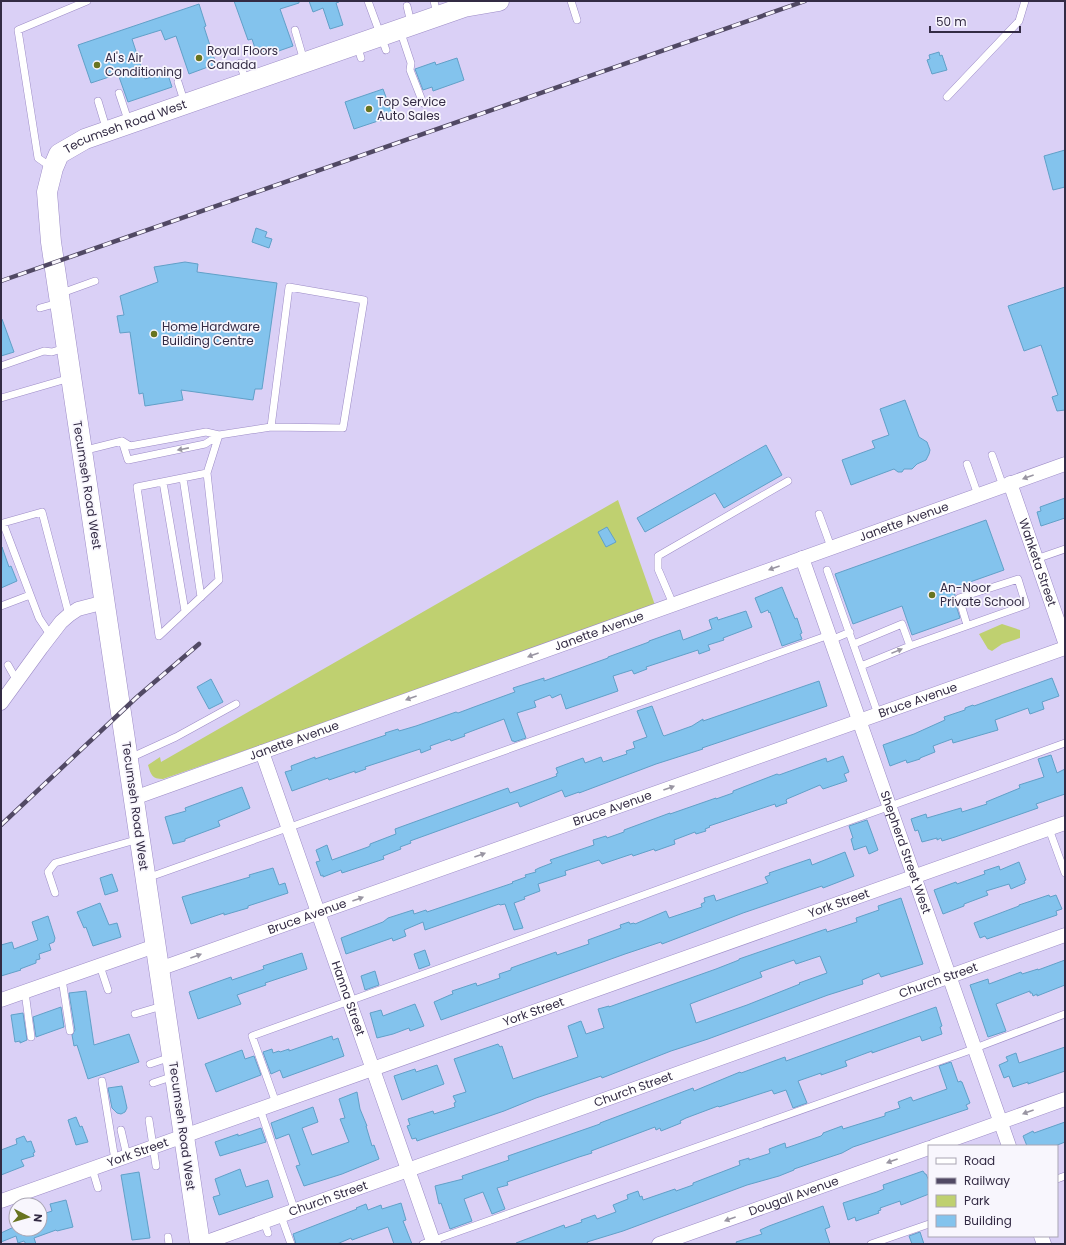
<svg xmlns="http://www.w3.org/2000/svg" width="1066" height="1245" viewBox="0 0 1066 1245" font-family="Poppins,sans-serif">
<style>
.green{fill:#bfd070}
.building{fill:#83c3ed;stroke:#61a0c8;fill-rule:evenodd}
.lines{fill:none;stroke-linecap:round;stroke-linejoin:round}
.lane-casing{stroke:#9c8bc6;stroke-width:8}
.street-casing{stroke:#9c8bc6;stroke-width:15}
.secondary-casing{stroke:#9c8bc6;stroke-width:21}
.lane{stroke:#fff;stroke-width:7}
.street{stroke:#fff;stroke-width:14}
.secondary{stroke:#fff;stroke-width:20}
.rail-casing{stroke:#514964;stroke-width:4.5}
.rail{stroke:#f8f6fd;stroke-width:3;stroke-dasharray:9;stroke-linecap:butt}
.oneway{fill:#9995a2}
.poi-dot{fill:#687420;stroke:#f8f6fd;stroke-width:1.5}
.labels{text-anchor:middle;stroke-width:3.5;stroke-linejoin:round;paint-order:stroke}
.poi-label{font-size:12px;fill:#332b44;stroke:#f8f6fd;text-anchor:start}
.street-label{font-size:12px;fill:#332b44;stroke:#f8f6fd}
</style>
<rect width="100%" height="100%" fill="#dad0f6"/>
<path class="green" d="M 618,500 L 656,608 L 163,779 C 152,779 151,775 148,765 L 160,757 L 161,762 Z
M 1002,624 L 1020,630 L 1020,638 L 1002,644 L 992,651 L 988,649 L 979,634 Z"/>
<path class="building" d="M 234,1 L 299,1 L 299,3 L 280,9 L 293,46 L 270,54 L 268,50 L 257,54 L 252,39 L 248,40 Z
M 309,1 L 338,1 L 339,2 L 336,3 L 343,25 L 330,29 L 323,8 L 313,12 Z
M 199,4 L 206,26 L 204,27 L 216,64 L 189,74 L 176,36 L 165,40 L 161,30 L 132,39 L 145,79 L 167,72 L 172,87 L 128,102 L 118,74 L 91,83 L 78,45 Z
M 939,52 L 940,56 L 942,55 L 947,70 L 932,74 L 927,60 L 930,59 L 929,55 Z
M 457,58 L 464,80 L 433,91 L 432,87 L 423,90 L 415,69 L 435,62 L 436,65 Z
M 383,89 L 393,116 L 354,129 L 345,102 Z
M 1065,150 L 1065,187 L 1053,190 L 1044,156 Z
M 256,228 L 267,232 L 265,237 L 272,239 L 269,248 L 252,242 Z
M 185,262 L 198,264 L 197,272 L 277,283 L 262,389 L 255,389 L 253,400 L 181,390 L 183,400 L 145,406 L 143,393 L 139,394 L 130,332 L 120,333 L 117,316 L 124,315 L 120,296 L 158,282 L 154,267 Z
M 1065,287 L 1065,410 L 1057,411 L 1052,397 L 1058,395 L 1041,345 L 1024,351 L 1008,306 Z
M 2,319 L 14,352 L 1,356 L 1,320 Z
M 905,400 L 919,437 L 927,442 L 930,450 L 929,454 L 926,460 L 917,464 L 912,469 L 904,469 L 902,472 L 898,472 L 894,469 L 851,485 L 842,460 L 875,448 L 872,441 L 889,435 L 880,409 Z
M 766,445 L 782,475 L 724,508 L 715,493 L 645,532 L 637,518 Z
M 1065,498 L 1065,518 L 1041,526 L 1037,512 L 1041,511 L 1040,507 Z
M 986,520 L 1004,570 L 953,588 L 955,595 L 954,599 L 960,618 L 912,635 L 902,606 L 853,624 L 835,574 Z
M 607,527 L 616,542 L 606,547 L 598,532 Z
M 2,547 L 9,567 L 11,566 L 17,581 L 1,588 Z
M 782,587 L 795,619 L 797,618 L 802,633 L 800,634 L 802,639 L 782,646 L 770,612 L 769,613 L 768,610 L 761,613 L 755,598 Z
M 746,611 L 752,627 L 723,638 L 724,640 L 708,645 L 710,650 L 699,654 L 698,650 L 646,667 L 647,669 L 634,674 L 632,670 L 613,676 L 618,691 L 566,709 L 561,694 L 552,698 L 550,695 L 534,701 L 536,707 L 517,713 L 526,738 L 514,742 L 514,741 L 512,741 L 504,719 L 464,734 L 465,736 L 451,741 L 450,739 L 430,746 L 431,749 L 421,753 L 420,749 L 365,767 L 366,769 L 355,773 L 355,771 L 329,780 L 328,778 L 292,791 L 285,772 L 292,770 L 291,766 L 315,757 L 315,759 L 386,735 L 385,733 L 398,729 L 399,731 L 416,726 L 456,712 L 458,713 L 474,707 L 515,692 L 513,688 L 544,678 L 544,681 L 608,658 L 608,657 L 649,642 L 649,641 L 680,630 L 683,640 L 712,629 L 709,620 L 717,617 L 718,620 Z
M 1052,678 L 1059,696 L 1042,702 L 1044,709 L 1030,714 L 1028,708 L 995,720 L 998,730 L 953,743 L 952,739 L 933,746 L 935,752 L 920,758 L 920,759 L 907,763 L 906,760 L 890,766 L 883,745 L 914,734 L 945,720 L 944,717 L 965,710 L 965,708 L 973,705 L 974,706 Z
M 211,679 L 223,702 L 209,709 L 197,687 Z
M 819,681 L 827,706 L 702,748 L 703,749 L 656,764 L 579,793 L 579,792 L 565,797 L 562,790 L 520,807 L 518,802 L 410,841 L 411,843 L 400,847 L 401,849 L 383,856 L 384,859 L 342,873 L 341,870 L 323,877 L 323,875 L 321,876 L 316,862 L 320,861 L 316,850 L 327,845 L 332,860 L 368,847 L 370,846 L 370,844 L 396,834 L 395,829 L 508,788 L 510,793 L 557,776 L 556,774 L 558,773 L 556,768 L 583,758 L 585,763 L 601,757 L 603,762 L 627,754 L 626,751 L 635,748 L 633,742 L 647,737 L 637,711 L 652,706 L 663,735 L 664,736 L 692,726 L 703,719 L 703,721 L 709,719 Z
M 1051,755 L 1057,773 L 1065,769 L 1065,794 L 1036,804 L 1038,808 L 955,837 L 942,841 L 941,838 L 937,840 L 937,838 L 922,842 L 918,830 L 915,831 L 911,819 L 926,814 L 927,818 L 961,808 L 962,812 L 987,804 L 986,802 L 1020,788 L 1019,785 L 1044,777 L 1038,759 Z
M 843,756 L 849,772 L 844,774 L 847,781 L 823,789 L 820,785 L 787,799 L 786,800 L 787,803 L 781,805 L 776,807 L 775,804 L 709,826 L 710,827 L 705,829 L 706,831 L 696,834 L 695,832 L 674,840 L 675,844 L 655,851 L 654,849 L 633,856 L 632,854 L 602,864 L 599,860 L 565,871 L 566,875 L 538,884 L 540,891 L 524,897 L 525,899 L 514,903 L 523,928 L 514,930 L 505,904 L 500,905 L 499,904 L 425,930 L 423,922 L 404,930 L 406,936 L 393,941 L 392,938 L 346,954 L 341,938 L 383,922 L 388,918 L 413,910 L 414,914 L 426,910 L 427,912 L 513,883 L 512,882 L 526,877 L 525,875 L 536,872 L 535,870 L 539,868 L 552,863 L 550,860 L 594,845 L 593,840 L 606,836 L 607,838 L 624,832 L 624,830 L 670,813 L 670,814 L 716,798 L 716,799 L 733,793 L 733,791 L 777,774 L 779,775 L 826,758 L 827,762 Z
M 242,787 L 250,808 L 218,821 L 220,826 L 185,839 L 185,841 L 173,844 L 165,817 L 186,811 L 185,808 Z
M 867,820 L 878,850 L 869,854 L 866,846 L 854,850 L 851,839 L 853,838 L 849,826 Z
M 845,852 L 854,876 L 823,888 L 822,886 L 743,913 L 662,944 L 661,942 L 625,954 L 441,1020 L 434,1002 L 450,995 L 453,994 L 452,991 L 476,983 L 477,986 L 500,978 L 499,974 L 511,970 L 511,968 L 556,952 L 557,955 L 589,944 L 588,940 L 621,928 L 620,925 L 629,922 L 630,924 L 634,923 L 635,924 L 666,911 L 669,918 L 702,907 L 701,904 L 705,902 L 704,898 L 714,895 L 716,901 L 768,883 L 765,877 L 770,875 L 769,873 L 810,859 L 812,865 Z
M 1019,862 L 1026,880 L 1024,881 L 1025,883 L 1011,889 L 1009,884 L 986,891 L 988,895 L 964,904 L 964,906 L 943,914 L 934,890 L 956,882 L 957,884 L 985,874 L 984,871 L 999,866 L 1000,870 Z
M 273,868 L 279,885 L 285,883 L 288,893 L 248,906 L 248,908 L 224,915 L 224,913 L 191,924 L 182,897 L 250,877 L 249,875 Z
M 112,874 L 118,891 L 105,895 L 100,878 Z
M 1049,895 L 1050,897 L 1056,895 L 1062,909 L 1056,911 L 1057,915 L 987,939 L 985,936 L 980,938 L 974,923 L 1019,906 L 1019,905 Z
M 901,898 L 923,964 L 881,977 L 879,973 L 862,980 L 863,984 L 828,995 L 708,1039 L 671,1051 L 602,1078 L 601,1076 L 536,1098 L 504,1111 L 417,1141 L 416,1138 L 412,1139 L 407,1126 L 410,1125 L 408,1119 L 433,1111 L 434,1114 L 455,1107 L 454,1103 L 456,1102 L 453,1096 L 466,1092 L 454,1059 L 498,1044 L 500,1047 L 502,1046 L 513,1079 L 578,1057 L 568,1026 L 581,1021 L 586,1034 L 604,1028 L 598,1009 L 609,1006 L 609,1007 L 716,969 L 739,960 L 739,959 L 826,929 L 827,932 L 857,922 L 856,918 L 879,910 L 878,906 ZM 820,956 L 827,973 L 799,983 L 800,984 L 747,1005 L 696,1023 L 690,1004 L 762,977 L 760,972 L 794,960 L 796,964 Z
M 100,903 L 109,925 L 117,923 L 121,937 L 93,946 L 86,927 L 84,928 L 77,912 Z
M 48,916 L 55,938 L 54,942 L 49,944 L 51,950 L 39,954 L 40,959 L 36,960 L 36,963 L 20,969 L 21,970 L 1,976 L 1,945 L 12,942 L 14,949 L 38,940 L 32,922 Z
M 425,950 L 430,965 L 419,969 L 414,954 Z
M 302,953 L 307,969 L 265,983 L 266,985 L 237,995 L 241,1004 L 198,1019 L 189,992 L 231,977 L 232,980 L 264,969 L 263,966 Z
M 1065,960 L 1065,985 L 1037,996 L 1037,994 L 1033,996 L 1032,993 L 1030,993 L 1030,991 L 996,1004 L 1006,1031 L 988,1037 L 970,985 L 988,979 L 989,984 L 1021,972 L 1022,974 L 1038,969 L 1038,970 Z
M 375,971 L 379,985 L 365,990 L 361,976 Z
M 86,991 L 94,1045 L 129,1034 L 139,1062 L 88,1079 L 77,1045 L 74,1046 L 72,1035 L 75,1030 L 69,993 Z
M 415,1004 L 424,1026 L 410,1031 L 409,1028 L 393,1034 L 377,1038 L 370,1013 L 381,1010 L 383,1016 Z
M 61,1007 L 64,1027 L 36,1037 L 33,1017 Z
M 936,1007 L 942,1026 L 940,1027 L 942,1034 L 922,1041 L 920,1036 L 872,1053 L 872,1051 L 845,1061 L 847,1066 L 821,1075 L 821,1073 L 798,1081 L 807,1103 L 793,1108 L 786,1090 L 774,1094 L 772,1090 L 719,1107 L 718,1106 L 686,1118 L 680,1121 L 681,1123 L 661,1131 L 660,1128 L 656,1130 L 655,1127 L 591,1151 L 592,1153 L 579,1157 L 507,1182 L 508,1185 L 497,1188 L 505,1209 L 492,1214 L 483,1192 L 464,1199 L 472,1221 L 450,1229 L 441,1203 L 439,1204 L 435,1186 L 463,1179 L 462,1176 L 509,1160 L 508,1156 L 600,1124 L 600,1123 L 693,1088 L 694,1091 L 740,1072 L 741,1073 L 785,1057 L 786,1061 Z
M 23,1013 L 27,1040 L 20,1043 L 20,1041 L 15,1042 L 11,1015 Z
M 332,1036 L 333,1040 L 338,1038 L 344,1056 L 283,1078 L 280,1070 L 271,1074 L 263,1052 L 272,1049 L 273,1053 L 279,1051 L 280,1052 L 289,1049 L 289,1051 Z
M 1065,1047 L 1065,1071 L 1028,1084 L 1028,1082 L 1013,1087 L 1009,1076 L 1004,1078 L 999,1065 L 1008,1061 L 1006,1057 L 1016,1053 L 1019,1063 Z
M 242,1050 L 245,1059 L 254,1056 L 261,1075 L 216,1092 L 205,1064 Z
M 951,1062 L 958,1082 L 961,1081 L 961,1082 L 962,1082 L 970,1103 L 966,1105 L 968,1109 L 853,1147 L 842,1153 L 794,1169 L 794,1170 L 779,1176 L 747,1185 L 623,1231 L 587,1242 L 588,1244 L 516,1244 L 516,1243 L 564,1225 L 565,1228 L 582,1222 L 581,1220 L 595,1215 L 597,1219 L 616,1212 L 613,1205 L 628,1199 L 627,1195 L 638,1191 L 640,1197 L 642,1196 L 643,1200 L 675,1189 L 676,1191 L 693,1185 L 693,1183 L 740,1165 L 739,1161 L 749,1158 L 749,1160 L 768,1154 L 770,1153 L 769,1149 L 785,1143 L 786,1148 L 795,1145 L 821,1136 L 823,1134 L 823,1133 L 842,1126 L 843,1129 L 885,1116 L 885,1113 L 900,1108 L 898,1102 L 911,1097 L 913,1101 L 947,1089 L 939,1066 Z
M 437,1065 L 444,1084 L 402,1100 L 394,1076 L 415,1069 L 416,1072 Z
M 122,1086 L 127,1108 L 125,1112 L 121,1114 L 117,1113 L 112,1108 L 108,1088 Z
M 357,1092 L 360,1109 L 367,1126 L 366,1126 L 372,1146 L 374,1145 L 379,1159 L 342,1174 L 304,1186 L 296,1166 L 300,1165 L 289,1134 L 276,1139 L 271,1123 L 313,1107 L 318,1122 L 302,1128 L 312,1155 L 349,1142 L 340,1119 L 345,1118 L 339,1099 Z
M 76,1117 L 80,1127 L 82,1126 L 88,1142 L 76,1145 L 68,1120 Z
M 1065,1122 L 1065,1142 L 1055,1146 L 1027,1146 L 1023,1136 L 1033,1131 L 1034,1133 Z
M 261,1128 L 266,1142 L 220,1156 L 215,1142 L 238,1134 L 238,1136 Z
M 24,1136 L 27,1142 L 31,1141 L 35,1152 L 33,1153 L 34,1156 L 21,1160 L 24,1166 L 1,1175 L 1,1150 L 17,1144 L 16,1139 Z
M 240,1169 L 246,1187 L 268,1180 L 273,1197 L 219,1215 L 213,1197 L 220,1195 L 215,1179 Z
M 923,1171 L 925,1174 L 926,1174 L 929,1181 L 929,1194 L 901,1205 L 900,1201 L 880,1208 L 881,1210 L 878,1211 L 879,1213 L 856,1221 L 855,1217 L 848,1220 L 843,1203 L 877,1192 L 884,1189 L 883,1185 Z
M 139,1172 L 150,1238 L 132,1240 L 121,1175 Z
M 66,1200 L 73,1227 L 57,1231 L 56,1230 L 34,1238 L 36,1244 L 26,1244 L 24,1241 L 18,1243 L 16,1236 L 1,1242 L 1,1233 L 16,1226 L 16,1229 L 40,1229 L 40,1215 L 52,1211 L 50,1204 Z
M 401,1203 L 406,1220 L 403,1221 L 412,1244 L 394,1244 L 388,1227 L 352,1240 L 351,1238 L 337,1244 L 296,1244 L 293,1234 L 357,1209 L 356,1208 L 366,1204 L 368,1210 L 381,1205 L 382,1209 Z
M 823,1206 L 830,1227 L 825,1229 L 830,1244 L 737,1244 L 736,1242 L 762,1234 L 760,1230 L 769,1226 Z
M 920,1232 L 924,1244 L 912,1244 L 909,1236 Z"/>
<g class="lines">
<g class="lane-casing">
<path id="lane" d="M 368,1 L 386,50
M 434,1 L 437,14
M 571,1 L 577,20
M 407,6 L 411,23
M 295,30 L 304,61
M 400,30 L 411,63 L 410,70 L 423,103
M 357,45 L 361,58
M 240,63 L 246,82
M 178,82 L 185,104
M 119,93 L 129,123
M 947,97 L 1019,21 L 1025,1
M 98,101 L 107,131
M 51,167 L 38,158 L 18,30 L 87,1
M 59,294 L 95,281
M 40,308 L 58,303
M 1,366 L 44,351 L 52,352 L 65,348
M 1,398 L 70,378
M 122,441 L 128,460 L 205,444 L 219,435 L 271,427 L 289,287 L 364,300 L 343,428 L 271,427
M 82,451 L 122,441 L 130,446 L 206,432 L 219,435
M 992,455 L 1003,486
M 967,464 L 978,495
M 207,473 L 137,487 L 159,636 L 219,580 L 207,473 L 219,435
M 183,478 L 201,597
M 163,482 L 185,611
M 819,514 L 831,547
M 1036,559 L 1065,549
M 827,570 L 878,714
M 673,604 L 658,569 L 658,556 L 788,481
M 1,606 L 30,595
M 51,636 L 39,618 L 3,523 L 42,512 L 69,615
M 831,640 L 850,632
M 854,644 L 902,624 L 910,646 L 861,666
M 910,646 L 1026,605 L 1018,579 L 959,598 L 967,625
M 8,665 L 17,681
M 130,758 L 176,737 L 236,704
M 1049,829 L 1065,873
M 147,878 L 829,635
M 55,893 L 48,872 L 55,863 L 139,839
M 100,966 L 108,990
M 62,979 L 70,1031
M 25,992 L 31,1037
M 135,1014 L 162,1006
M 150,1064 L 171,1057
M 102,1081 L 115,1160
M 153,1083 L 174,1076
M 276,1103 L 252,1036 L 1065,743
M 260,1109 L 295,1211
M 149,1120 L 156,1166
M 121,1130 L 127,1156
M 92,1168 L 98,1188
M 1057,1179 L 1065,1176
M 281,1216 L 291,1244
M 264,1222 L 268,1233
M 168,1237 L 169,1244
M 423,1244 L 965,1052 L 1065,1014
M 871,1244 L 929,1224"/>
</g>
<g class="street-casing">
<g id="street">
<path id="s1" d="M 1010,483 L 1065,642"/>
<path id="s2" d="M 802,558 L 1009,1146"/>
<path d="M 1,703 L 41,648 L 61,622 L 69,615 L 78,609 L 105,602"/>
<path id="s3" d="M 262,752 L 434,1244"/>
<path id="s4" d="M 134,798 L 1065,464"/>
<path id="s5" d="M 159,969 L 1065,648"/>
<path d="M 1,1000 L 155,946"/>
<path d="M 934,1146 L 1065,1099"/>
<path id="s6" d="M 1,1201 L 1065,823"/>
<path d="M 1041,1236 L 1044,1244"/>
<path id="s7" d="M 201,1244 L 1065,935"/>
<path id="s8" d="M 659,1244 L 929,1148"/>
</g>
</g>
<g class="secondary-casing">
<g id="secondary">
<path id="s9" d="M 200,1244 L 51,242 L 47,192 L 53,168 L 59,154 L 85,139 L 464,7 L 499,1"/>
</g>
</g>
<use href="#lane" class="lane"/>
<use href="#street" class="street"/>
<use href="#secondary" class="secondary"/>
<g class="rail-casing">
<path id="rail" d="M 1,281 L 805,1
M 1,825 L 137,697 L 199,644"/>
</g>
<use href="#rail" class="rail"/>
</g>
<defs><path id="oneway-solid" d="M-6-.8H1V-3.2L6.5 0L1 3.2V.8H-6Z"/></defs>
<g class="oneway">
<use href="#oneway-solid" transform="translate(183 449) rotate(169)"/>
<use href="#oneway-solid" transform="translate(1028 477) rotate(160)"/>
<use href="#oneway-solid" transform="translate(774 568) rotate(160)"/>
<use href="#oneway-solid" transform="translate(897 651) rotate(-22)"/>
<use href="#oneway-solid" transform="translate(533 655) rotate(160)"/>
<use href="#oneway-solid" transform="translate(411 698) rotate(160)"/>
<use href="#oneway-solid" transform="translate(669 788) rotate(-20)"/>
<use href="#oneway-solid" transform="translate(480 855) rotate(-20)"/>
<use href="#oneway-solid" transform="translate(358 899) rotate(-20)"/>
<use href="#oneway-solid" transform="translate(196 956) rotate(-20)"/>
<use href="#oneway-solid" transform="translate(1028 1112) rotate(160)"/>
<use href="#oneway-solid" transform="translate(892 1161) rotate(160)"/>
<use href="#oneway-solid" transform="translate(730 1219) rotate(160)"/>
</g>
<g class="poi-dot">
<circle cx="199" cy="58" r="4"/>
<circle cx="97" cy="65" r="4"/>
<circle cx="369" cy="109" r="4"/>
<circle cx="154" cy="334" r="4"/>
<circle cx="932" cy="595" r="4"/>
</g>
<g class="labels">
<g class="poi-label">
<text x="207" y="55">Royal Floors<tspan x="207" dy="14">Canada</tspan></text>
<text x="105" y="62">Al's Air<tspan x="105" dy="14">Conditioning</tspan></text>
<text x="377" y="106">Top Service<tspan x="377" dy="14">Auto Sales</tspan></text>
<text x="162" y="331">Home Hardware<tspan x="162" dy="14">Building Centre</tspan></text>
<text x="940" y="592">An-Noor<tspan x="940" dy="14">Private School</tspan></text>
</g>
<g class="street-label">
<text dy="4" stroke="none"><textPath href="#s9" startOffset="1175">Tecumseh Road West</textPath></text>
<text transform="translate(87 485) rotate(81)" y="4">Tecumseh Road West</text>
<text dy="4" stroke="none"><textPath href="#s4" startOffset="818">Janette Avenue</textPath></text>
<text dy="4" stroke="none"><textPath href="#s1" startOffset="84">Wahketa Street</textPath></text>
<text dy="4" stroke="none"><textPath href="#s4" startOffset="494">Janette Avenue</textPath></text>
<text dy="4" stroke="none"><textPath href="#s5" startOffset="805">Bruce Avenue</textPath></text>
<text dy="4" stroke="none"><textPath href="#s4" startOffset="170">Janette Avenue</textPath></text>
<text transform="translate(135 806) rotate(82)" y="4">Tecumseh Road West</text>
<text dy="4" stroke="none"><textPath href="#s5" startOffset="481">Bruce Avenue</textPath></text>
<text dy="4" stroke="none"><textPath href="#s2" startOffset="312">Shepherd Street West</textPath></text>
<text dy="4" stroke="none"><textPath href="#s6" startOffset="889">York Street</textPath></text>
<text dy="4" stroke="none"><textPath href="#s5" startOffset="157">Bruce Avenue</textPath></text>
<text dy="4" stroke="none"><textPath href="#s7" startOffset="783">Church Street</textPath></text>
<text dy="4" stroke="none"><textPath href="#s3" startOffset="261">Hanna Street</textPath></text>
<text dy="4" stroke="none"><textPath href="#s6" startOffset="565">York Street</textPath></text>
<text dy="4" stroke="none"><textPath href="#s7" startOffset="459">Church Street</textPath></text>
<text transform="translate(182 1126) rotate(82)" y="4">Tecumseh Road West</text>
<text dy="4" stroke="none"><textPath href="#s6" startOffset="145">York Street</textPath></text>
<text dy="4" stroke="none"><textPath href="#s8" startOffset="143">Dougall Avenue</textPath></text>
<text dy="4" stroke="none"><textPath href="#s7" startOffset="135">Church Street</textPath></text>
</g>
</g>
<rect width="1066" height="1245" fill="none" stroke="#332b44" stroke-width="4"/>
<rect x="928" y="1145" width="130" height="92" fill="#f8f6fd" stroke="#a9a5b3"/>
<rect x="936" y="1158" width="20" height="6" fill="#ffffff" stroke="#a9a5b3"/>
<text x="964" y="1165" font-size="12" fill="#332b44">Road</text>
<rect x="936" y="1178" width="20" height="6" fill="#514964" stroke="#a9a5b3"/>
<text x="964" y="1185" font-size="12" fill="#332b44">Railway</text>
<rect x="936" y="1195" width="20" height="12" fill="#bfd070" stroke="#a9a5b3"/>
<text x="964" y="1205" font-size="12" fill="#332b44">Park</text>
<rect x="936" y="1215" width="20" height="12" fill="#83c3ed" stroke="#a9a5b3"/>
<text x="964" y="1225" font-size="12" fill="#332b44">Building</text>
<g transform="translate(28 1217) rotate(96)"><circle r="19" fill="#f8f6fd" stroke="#a9a5b3"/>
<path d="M0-3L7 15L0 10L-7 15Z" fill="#687420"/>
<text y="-6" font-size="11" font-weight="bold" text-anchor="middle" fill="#332b44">N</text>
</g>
<path d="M930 26v6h90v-6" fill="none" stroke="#332b44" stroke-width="2"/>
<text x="936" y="26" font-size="12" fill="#332b44" stroke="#f8f6fd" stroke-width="3" paint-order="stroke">50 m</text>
</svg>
